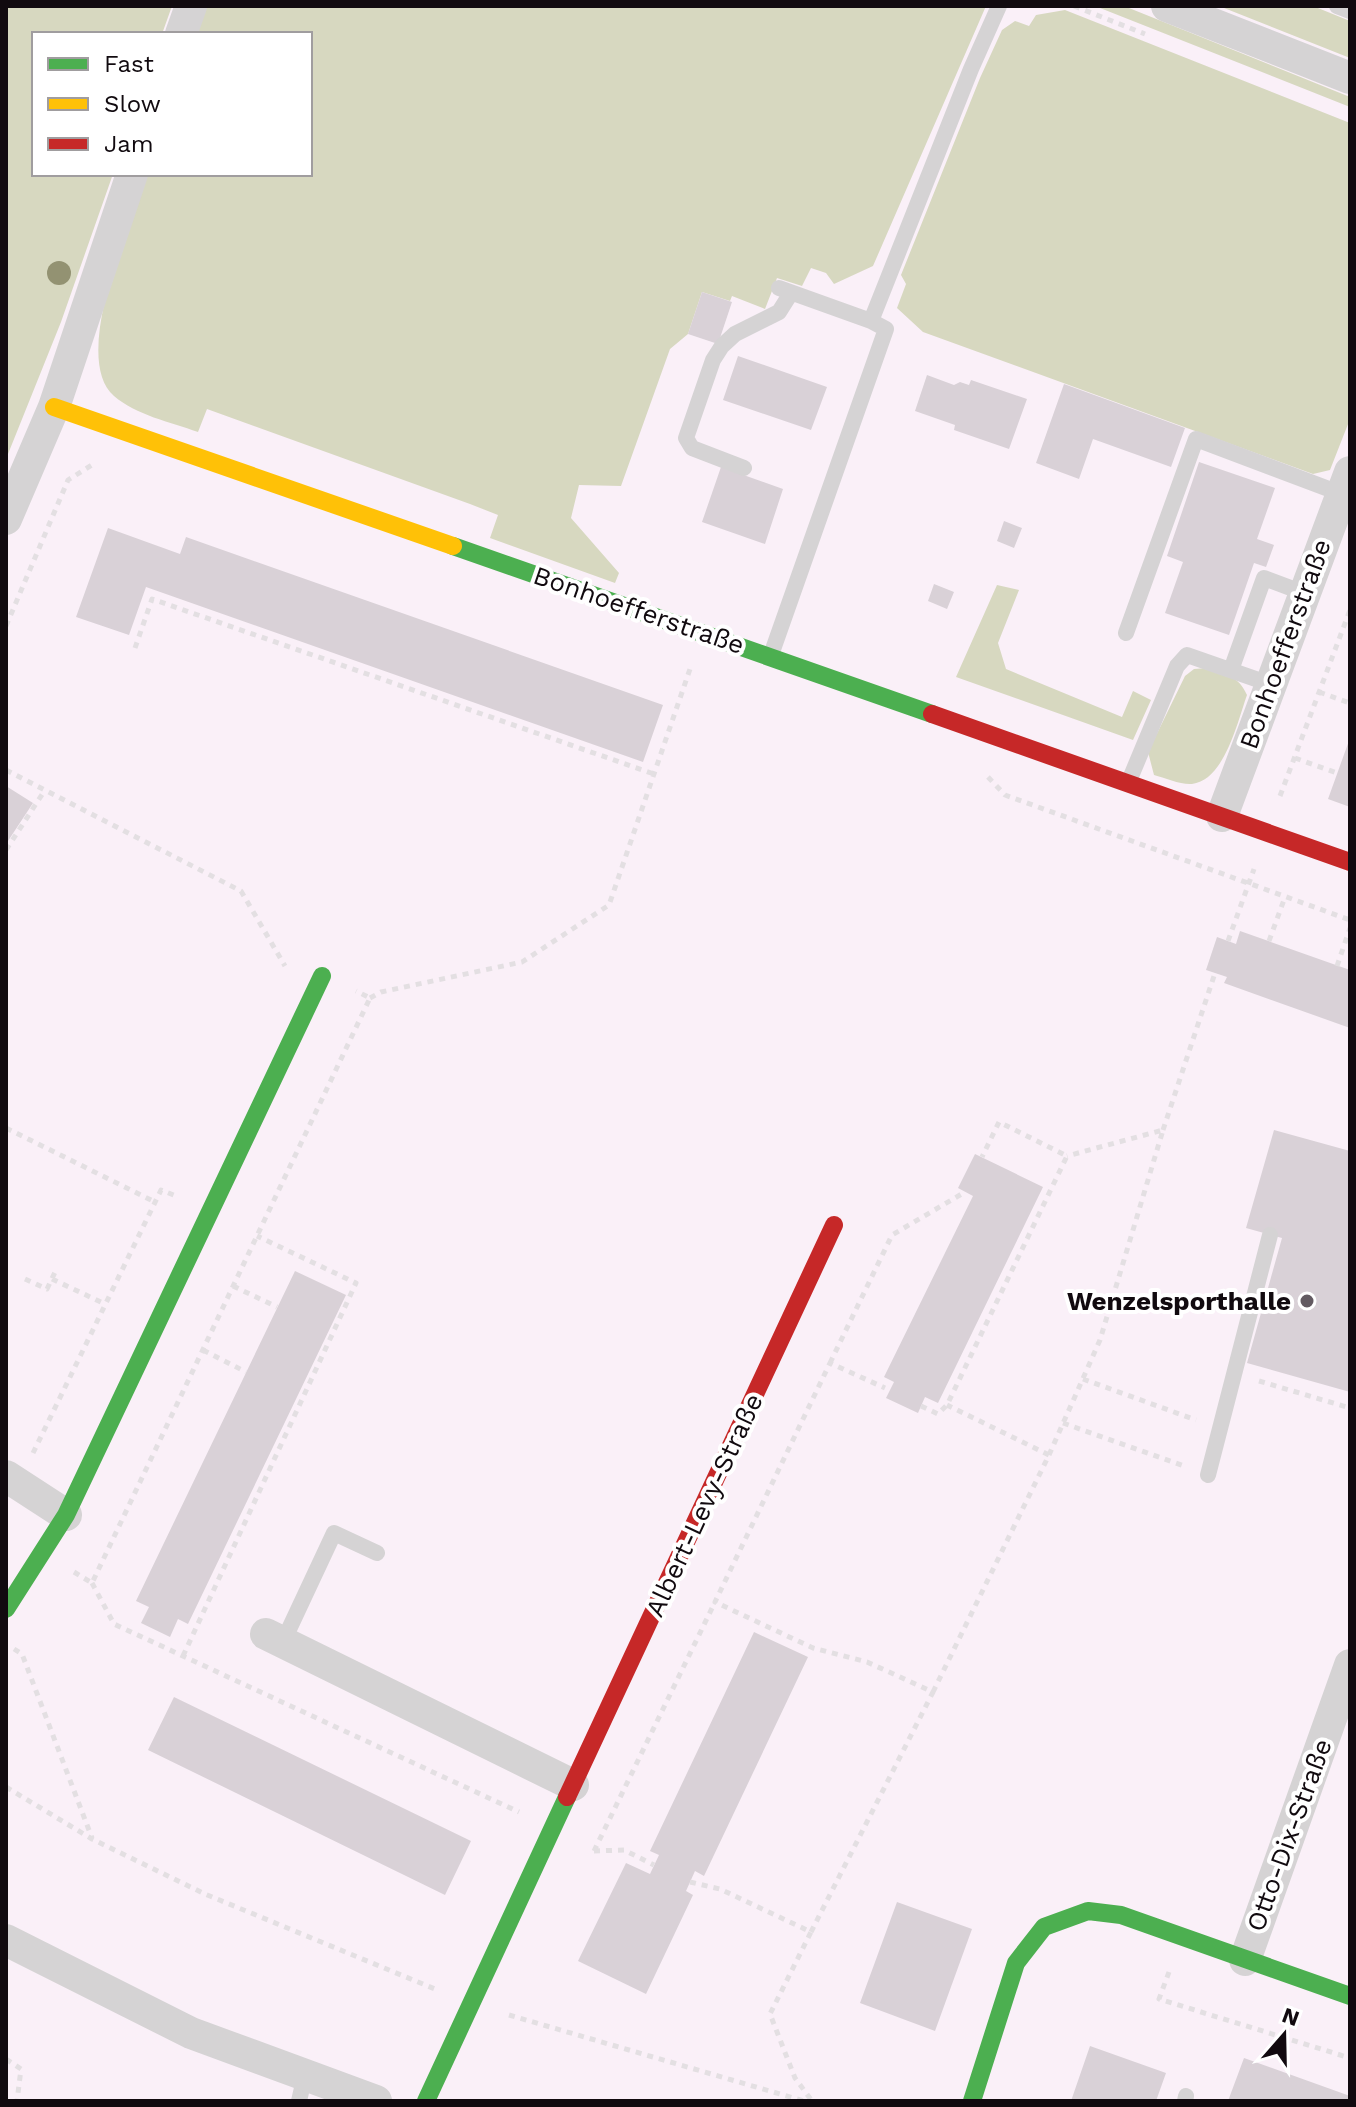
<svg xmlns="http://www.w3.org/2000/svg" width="1356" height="2107" viewBox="0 0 1356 2107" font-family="'Work Sans',sans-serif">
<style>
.green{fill:#d7d8c0}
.building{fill:#d9d1d7}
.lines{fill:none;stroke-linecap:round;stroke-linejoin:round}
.path{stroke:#e3dfe2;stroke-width:5;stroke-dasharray:6 6;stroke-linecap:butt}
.lane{stroke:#d5d3d4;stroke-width:16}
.street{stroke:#d5d3d4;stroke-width:32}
.fast{stroke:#4caf50;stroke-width:18}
.slow{stroke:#ffc107;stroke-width:18}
.jam{stroke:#c62828;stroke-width:18}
.tree{fill:#939272}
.poi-dot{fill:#635a61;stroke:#fff;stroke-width:3}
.labels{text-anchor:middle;stroke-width:8;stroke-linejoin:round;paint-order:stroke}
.street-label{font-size:26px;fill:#110a0f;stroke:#fff}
.poi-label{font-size:26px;font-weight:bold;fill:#110a0f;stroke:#fff;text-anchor:end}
</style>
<rect width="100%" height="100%" fill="#faf0f8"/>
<path class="green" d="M 6,6 L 172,6 L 162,34 L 34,34 L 34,174 L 113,174 L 61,322 L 6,459 Z
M 206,6 L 986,6 L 873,266 L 834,284 L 826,273 L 811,268 L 802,286 L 777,278 L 765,309 L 732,296 L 730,301 L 702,292 L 688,334 L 670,349 L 621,486 L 579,485 L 571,518 L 619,573 L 615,583 L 490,538 L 498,515 L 470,504 L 207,409 L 198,432 C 170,422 136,415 114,396 C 70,358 131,220 147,174 L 310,174 L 310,34 L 196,34 Z
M 1095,6 L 1124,6 L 1350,97 L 1350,107 Z
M 1219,6 L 1313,6 L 1350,21 L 1350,58 Z
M 1065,10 L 1350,123 L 1350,419 L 1330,470 L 1313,474 L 923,332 L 897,308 L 906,284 L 901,275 L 980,78 L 1002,30 L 1015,21 L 1029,26 L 1036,15 Z
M 997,585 L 1019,590 L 998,643 L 1006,669 L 1122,717 L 1133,691 L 1151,700 L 1133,740 L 956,677 Z
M 1207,668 C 1225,674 1239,676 1247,695 C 1238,720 1225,780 1192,784 C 1181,785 1165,778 1154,775 L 1148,752 L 1185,676 L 1194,669 Z"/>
<path class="building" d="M 702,292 L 732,302 L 718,344 L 688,334 Z
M 738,356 L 827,387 L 811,430 L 723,400 Z
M 927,375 L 954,385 L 960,382 L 969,385 L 971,380 L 1027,399 L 1009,449 L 954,430 L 955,425 L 915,411 Z
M 1064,384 L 1185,428 L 1171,467 L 1093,439 L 1079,479 L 1036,463 Z
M 1199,462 L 1275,488 L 1257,539 L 1274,545 L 1266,567 L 1254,563 L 1229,635 L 1165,613 L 1183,562 L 1167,556 Z
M 721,467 L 783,489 L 765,544 L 702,522 Z
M 1004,521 L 1022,528 L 1014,548 L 997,541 Z
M 108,528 L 180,554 L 186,537 L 663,705 L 643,762 L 146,587 L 129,635 L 76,617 Z
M 934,584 L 954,592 L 947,609 L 928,601 Z
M 1350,738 L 1350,807 L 1328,799 Z
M 6,786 L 33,803 L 6,844 Z
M 1240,931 L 1350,970 L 1350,1028 L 1224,983 L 1227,977 L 1206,970 L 1217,937 L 1236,944 Z
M 1274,1130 L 1350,1151 L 1350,1392 L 1247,1363 L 1282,1238 L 1246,1228 Z
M 975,1154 L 1043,1187 L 938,1403 L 925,1397 L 918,1413 L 886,1398 L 894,1382 L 884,1377 L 973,1196 L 958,1188 Z
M 295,1271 L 346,1295 L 188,1624 L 178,1619 L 170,1637 L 141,1623 L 149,1607 L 136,1601 Z
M 754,1632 L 808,1657 L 704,1876 L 695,1871 L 686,1891 L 693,1895 L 646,1994 L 578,1961 L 626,1863 L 650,1874 L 659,1855 L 650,1851 Z
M 174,1697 L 471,1841 L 445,1895 L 148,1750 Z
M 897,1902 L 972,1929 L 935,2031 L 860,2003 Z
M 1090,2046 L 1166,2073 L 1156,2101 L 1071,2101 Z
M 1244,2058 L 1350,2096 L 1350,2101 L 1228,2101 Z"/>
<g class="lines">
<path class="path" d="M 1074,6 L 1145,34
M 6,626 L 68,480 L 95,463
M 135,648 L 152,599 L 654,774
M 1319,692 L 1350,703
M 1295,758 L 1337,773
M 6,770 L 241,891 L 285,966
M 988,777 L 1005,795 L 1350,920
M 1280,796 L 1350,610
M 6,850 L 45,790
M 1228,941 L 1254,869
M 1269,941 L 1285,897
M 1337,966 L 1350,928
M 370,998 L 381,992 L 522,962 L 609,905 L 690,669
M 6,1128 L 155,1202
M 1163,1130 L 1215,973
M 25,1279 L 47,1289 L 57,1268
M 52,1279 L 105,1304
M 233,1286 L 277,1307
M 203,1350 L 246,1372
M 830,1363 L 892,1235 L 965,1192
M 1083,1379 L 1196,1420
M 1259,1381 L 1350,1408
M 921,1406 L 938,1414 L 947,1405 L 1067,1156 L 999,1122 L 982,1157
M 1063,1423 L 1184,1466
M 33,1453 L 161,1190 L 176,1196
M 1049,1455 L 1100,1340 L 1163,1130 L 1067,1156
M 74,1572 L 92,1583 L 370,998 L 356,991
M 92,1583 L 114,1624 L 519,1812
M 14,1649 L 22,1654 L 92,1838
M 183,1656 L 356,1283 L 257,1236
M 933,1692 L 1049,1455 L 947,1405
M 6,1787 L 92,1839 L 205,1894 L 435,1989
M 594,1851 L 715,1602
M 594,1851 L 624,1850 L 654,1865
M 690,1882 L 720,1889 L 811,1932 L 770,2014 L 795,2078 L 812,2101
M 811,1932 L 933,1692 L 867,1662 L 813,1648 L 715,1602 L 830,1363 L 885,1388
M 1169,1972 L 1159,1999 L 1350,2058
M 509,2015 L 804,2101
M 6,2059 L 21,2069 L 17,2101"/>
<path class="lane" d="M 1337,6 L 1350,11
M 871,321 L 971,69 L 999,6
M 744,468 L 692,448 L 686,438 L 713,360 L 722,346 L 735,334 L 779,312 L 791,293
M 1126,633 L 1196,439 L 1342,494
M 771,655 L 886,329 L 871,321 L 779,288
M 1231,670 L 1264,578 L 1304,593
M 1129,781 L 1177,666 L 1187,655 L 1270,684
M 1208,1475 L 1270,1235
M 283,1642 L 334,1533 L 377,1553
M 299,2101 L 305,2075
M 1185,2101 L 1186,2096"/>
<path class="street" d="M 1167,6 L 1350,78
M 181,34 L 191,6
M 6,519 L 54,407 L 132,174
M 1222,816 L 1350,472
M 6,1476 L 66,1515
M 266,1634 L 573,1785
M 6,1940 L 191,2033 L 376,2101
M 1245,1960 L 1350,1665"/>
<path class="fast" d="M 453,546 L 932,714
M 6,1609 L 66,1515 L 322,976
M 426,2101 L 567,1797
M 972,2101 L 1016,1963 L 1044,1927 L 1088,1911 L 1121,1915 L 1350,1996"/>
<path class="slow" d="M 54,407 L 453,546"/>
<path class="jam" d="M 932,714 L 1350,862
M 567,1797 L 834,1225"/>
</g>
<circle class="tree" cx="59" cy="273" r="12"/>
<circle class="poi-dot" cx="1307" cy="1301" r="8"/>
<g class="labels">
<g class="street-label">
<text transform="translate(639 610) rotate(19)" y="9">Bonhoefferstraße</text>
<text transform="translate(1285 644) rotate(-70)" y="9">Bonhoefferstraße</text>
<text transform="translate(704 1505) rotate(-65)" y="9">Albert-Levy-Straße</text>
<text transform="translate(1289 1835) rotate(-70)" y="9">Otto-Dix-Straße</text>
</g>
<g class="poi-label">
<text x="1291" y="1310">Wenzelsporthalle</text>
</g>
</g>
<rect width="1356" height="2107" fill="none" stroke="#110a0f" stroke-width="16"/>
<rect x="32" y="32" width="280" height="144" fill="#ffffff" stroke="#a09d9f" stroke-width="2"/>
<rect x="48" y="58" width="40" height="12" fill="#4caf50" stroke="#a09d9f" stroke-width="2"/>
<text x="104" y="72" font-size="24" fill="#110a0f">Fast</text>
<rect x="48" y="98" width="40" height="12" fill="#ffc107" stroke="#a09d9f" stroke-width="2"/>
<text x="104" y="112" font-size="24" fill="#110a0f">Slow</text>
<rect x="48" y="138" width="40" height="12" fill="#c62828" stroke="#a09d9f" stroke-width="2"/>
<text x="104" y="152" font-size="24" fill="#110a0f">Jam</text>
<g transform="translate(1284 2035) rotate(20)" stroke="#ffffff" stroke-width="6" paint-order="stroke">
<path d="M0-6L14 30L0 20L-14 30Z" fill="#110a0f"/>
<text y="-12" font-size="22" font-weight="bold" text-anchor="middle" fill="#110a0f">N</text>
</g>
</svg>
